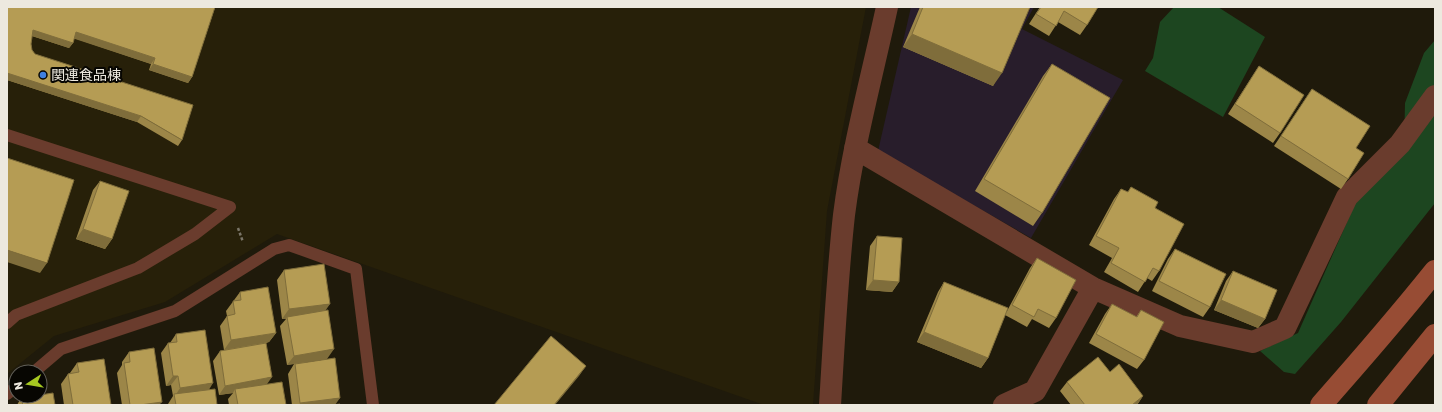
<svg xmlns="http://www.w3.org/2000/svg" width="1442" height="412" viewBox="0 0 1442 412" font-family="Rubik,'Noto Sans JP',sans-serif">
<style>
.built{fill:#272009}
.industrial{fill:#281d2b}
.green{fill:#1d4620}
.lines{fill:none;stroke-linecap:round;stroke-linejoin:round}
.path{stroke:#7a7568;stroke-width:2.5;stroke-dasharray:3 2;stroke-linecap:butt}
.lane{stroke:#6a3c2d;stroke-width:12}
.street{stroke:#6a3c2d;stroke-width:22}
.secondary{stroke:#974c34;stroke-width:22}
.wall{fill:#9c8648}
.shaded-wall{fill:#7f6d3b}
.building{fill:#b59c54;stroke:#7f6d3b}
.shop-dot{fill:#3f7fe0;stroke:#070602;stroke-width:1.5}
.labels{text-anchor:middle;stroke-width:4;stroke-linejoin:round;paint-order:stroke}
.poi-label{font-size:14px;fill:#ede9df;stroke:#070602;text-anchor:start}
</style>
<rect width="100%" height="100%" fill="#1f1a0b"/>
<path class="built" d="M 7,7 L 866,7 L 827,211 L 813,405 L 764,405 L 277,234 L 165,302 L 54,336 L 7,374 Z"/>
<path class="industrial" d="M 911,7 L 1034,7 L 1022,29 L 1123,80 L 1031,238 L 878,151 Z"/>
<path class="green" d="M 1174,7 L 1218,7 L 1265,37 L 1223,117 L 1145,71 L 1153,58 L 1160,22 Z
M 1435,40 L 1435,203 L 1341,322 L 1295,374 L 1284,372 L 1260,351 L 1298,333 L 1355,204 L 1404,149 L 1405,103 L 1424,53 Z"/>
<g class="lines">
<path class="path" d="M 238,228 L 243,242"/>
<path class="lane" d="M 7,135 L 230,207
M 7,323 L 16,315 L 138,268 L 195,234 L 230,207
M 34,372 L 61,349 L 175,311 L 274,249 L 289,245 L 356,269 L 373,405
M 7,394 L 16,387"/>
<path class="street" d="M 855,148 L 1093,288 L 1180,326 L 1253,342 L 1285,328 L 1347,197 L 1400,144 L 1435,96
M 830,405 C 834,341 837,278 844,215 C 853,145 872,76 887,7
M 1004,405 L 1035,391 L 1093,288"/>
<path class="secondary" d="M 1321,405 C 1360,361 1398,317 1435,271
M 1378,405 L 1435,335"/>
</g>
<path class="wall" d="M 7,7 L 215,7 L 192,77 L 188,83 L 149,70 L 151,64 L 74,38 L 73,43 L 69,48 L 32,36 L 31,44 L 32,50 L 35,54 L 182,140 L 178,146 L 137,122 L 7,80 Z
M 920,7 L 1030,7 L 993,86 L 903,47 Z
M 1040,7 L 1098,7 L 1087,25 L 1080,35 L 1058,22 L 1049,36 L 1029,24 Z
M 1052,64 L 1042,213 L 1033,226 L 975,191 L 1043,76 Z
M 1259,66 L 1280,133 L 1273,143 L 1228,114 Z
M 1312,89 L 1356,148 L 1348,179 L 1341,189 L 1274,146 Z
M 100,181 L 112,239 L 105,249 L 76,239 L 93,190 Z
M 1131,187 L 1155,208 L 1159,271 L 1152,281 L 1147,278 L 1138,292 L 1104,272 L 1112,258 L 1089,245 L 1114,199 L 1121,189 L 1128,192 Z
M 877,236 L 899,282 L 892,292 L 866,290 L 870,246 Z
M 1175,249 L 1210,307 L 1203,317 L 1152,291 L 1168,259 Z
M 1037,258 L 1056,318 L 1049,328 L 1032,319 L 1027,327 L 1005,315 L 988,358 L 981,368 L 917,342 L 938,292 L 944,282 L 1007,311 L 1030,268 Z
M 284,270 L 325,310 L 327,359 L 306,362 L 335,404 L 340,405 L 292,405 L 288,374 L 294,364 L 287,365 L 280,326 L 286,319 L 282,319 L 277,280 Z
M 1233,271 L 1265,319 L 1258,328 L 1214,310 L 1226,281 Z
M 240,292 L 276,333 L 269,342 L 266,343 L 267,384 L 286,405 L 229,405 L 228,399 L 233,393 L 219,395 L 213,361 L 220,351 L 224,350 L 220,326 L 227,316 L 226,311 Z
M 1112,304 L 1136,317 L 1141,310 L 1144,360 L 1137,369 L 1089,343 L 1105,314 Z
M 176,334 L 209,389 L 217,405 L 168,405 L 168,404 L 173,396 L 171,385 L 166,386 L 161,353 L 168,343 L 170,343 Z
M 129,352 L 159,405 L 122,405 L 117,373 L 122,365 L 122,362 Z
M 77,363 L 111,405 L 64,405 L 61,384 L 68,374 L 70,373 Z
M 1110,372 L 1143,396 L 1137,405 L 1071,405 L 1060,391 L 1067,382 Z
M 21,398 L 55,405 L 17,405 Z"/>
<path class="shaded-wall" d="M 33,30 L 73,43 L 69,48 L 29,35 Z
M 76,32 L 155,58 L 151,64 L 72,38 Z
M 912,34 L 1002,73 L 993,86 L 903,47 Z
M 153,64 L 192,77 L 188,83 L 149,70 Z
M 7,73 L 141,116 L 137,122 L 7,80 Z
M 83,229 L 112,239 L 105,249 L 76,239 Z
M 7,250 L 47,263 L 40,273 L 7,262 Z
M 873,280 L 899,282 L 892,292 L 866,290 Z
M 1221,300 L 1265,319 L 1258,328 L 1214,310 Z
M 330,304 L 323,314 L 287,317 L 286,319 L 282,319 L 289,309 Z
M 924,332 L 988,358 L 981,368 L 917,342 Z
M 276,333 L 269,342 L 224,350 L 231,340 Z
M 334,349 L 327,359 L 287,365 L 294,356 Z
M 586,366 L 579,376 L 555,405 L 554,405 Z
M 173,376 L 178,376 L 171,385 L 166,386 Z
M 272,377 L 265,387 L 235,389 L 233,393 L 219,395 L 225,386 Z
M 213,383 L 207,393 L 175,396 L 180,388 Z
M 1143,396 L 1137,405 L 1132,405 Z
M 340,398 L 335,405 L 299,405 L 300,403 Z
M 162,402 L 159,405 L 140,405 Z"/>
<path class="building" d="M 7,7 L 215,7 L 192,77 L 153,64 L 155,58 L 76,32 L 73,43 L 33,30 L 31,44 L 32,50 L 35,54 L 193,105 L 182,140 L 141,116 L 7,73 Z
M 923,7 L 1030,7 L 1002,73 L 912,34 Z
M 1041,7 L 1098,7 L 1087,25 L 1064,11 L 1056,26 L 1036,14 Z
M 1052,64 L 1110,98 L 1042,213 L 984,179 Z
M 1259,66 L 1304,95 L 1280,133 L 1235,104 Z
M 1312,89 L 1370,126 L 1356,148 L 1364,153 L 1348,179 L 1281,136 Z
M 7,158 L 74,180 L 47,263 L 7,250 Z
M 100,181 L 129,191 L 112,239 L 83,229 Z
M 1131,187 L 1158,202 L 1155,208 L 1184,224 L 1159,271 L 1153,268 L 1145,282 L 1111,263 L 1119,248 L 1096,236 L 1121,189 L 1128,192 Z
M 877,236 L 902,238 L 899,282 L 873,280 Z
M 1175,249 L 1226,274 L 1210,307 L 1159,281 Z
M 1037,258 L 1076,280 L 1056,318 L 1038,309 L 1034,317 L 1012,305 Z
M 324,264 L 330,304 L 289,309 L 284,270 Z
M 1233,271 L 1277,290 L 1265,319 L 1221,300 Z
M 944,282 L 1008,308 L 988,358 L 924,332 Z
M 268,287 L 276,333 L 231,340 L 227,316 L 235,314 L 233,301 L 241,300 L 240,292 Z
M 1112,304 L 1137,317 L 1141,310 L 1164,322 L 1144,360 L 1096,334 Z
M 328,310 L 334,349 L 294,356 L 287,317 Z
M 205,330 L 213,383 L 180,388 L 178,376 L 173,376 L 168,343 L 177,342 L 176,334 Z
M 551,336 L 586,366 L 554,405 L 494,405 Z
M 266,343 L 272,377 L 225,386 L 220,351 Z
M 154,348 L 162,402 L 140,405 L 130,405 L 124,363 L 130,362 L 129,352 Z
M 1098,357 L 1110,372 L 1119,364 L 1143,396 L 1132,405 L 1085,405 L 1067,382 Z
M 335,358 L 340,398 L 300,403 L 295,364 Z
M 104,359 L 111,405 L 73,405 L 68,374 L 79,372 L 77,363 Z
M 282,382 L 286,405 L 238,405 L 235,389 Z
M 215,389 L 217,405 L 176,405 L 174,394 Z
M 53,393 L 55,405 L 23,405 L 21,398 L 35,396 L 40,396 L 40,395 Z
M 340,404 L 340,405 L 331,405 Z"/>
<circle class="shop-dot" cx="43" cy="75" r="4"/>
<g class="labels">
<g class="poi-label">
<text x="51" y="80">関連食品棟</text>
</g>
</g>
<rect width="1442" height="412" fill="none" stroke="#ede9df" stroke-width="16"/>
<g transform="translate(28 384) rotate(258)"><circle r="19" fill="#070602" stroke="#63615a"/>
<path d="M0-3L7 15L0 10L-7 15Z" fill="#a6c821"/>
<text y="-6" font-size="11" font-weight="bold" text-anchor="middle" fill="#ede9df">N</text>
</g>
</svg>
